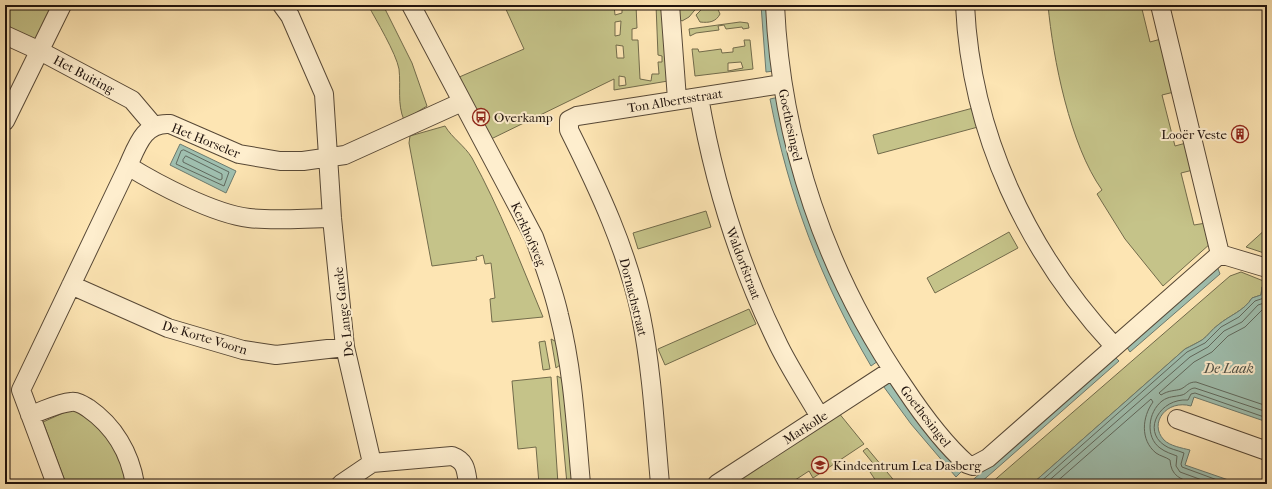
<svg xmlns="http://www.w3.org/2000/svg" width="1272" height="489" viewBox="0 0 1272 489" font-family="'IM FELL French Canon',serif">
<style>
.green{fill:#c5c389;stroke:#726b4b;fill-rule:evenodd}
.water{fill:#9fbfaf;stroke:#6c7a6e}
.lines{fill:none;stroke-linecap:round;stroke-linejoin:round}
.shore{stroke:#60695e;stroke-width:1}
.minor-casing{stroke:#574836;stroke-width:20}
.minor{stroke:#feeece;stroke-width:18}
.labels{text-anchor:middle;stroke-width:4;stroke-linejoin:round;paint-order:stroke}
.street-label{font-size:13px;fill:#20130d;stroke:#feeece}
.poi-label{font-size:13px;fill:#20130d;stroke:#feeece;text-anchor:start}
.water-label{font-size:14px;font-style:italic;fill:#4c4f46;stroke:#feeece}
</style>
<rect width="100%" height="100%" fill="#fde5b3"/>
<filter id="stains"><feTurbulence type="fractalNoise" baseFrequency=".005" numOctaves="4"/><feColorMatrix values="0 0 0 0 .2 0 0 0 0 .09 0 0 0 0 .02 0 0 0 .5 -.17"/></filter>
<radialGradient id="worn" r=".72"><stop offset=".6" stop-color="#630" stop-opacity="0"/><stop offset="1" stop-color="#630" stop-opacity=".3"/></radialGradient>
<path class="green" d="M 8,5 L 55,5 L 35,46 L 5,31 L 5,12 Z
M 368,5 L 383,5 L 412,63 L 427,106 L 404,120 C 397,104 401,87 399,69 C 396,53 376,20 368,5 Z
M 504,5 L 614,5 L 615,15 L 622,13 L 622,5 L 636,5 L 637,28 L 632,29 L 632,40 L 638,40 L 640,79 L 651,81 L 652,74 L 659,74 L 658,62 L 662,62 L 662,56 L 658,55 L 656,5 L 663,5 L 668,81 L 614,90 L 614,79 L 489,140 L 457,78 L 524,49 ZM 621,21 L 620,35 L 615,36 L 615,22 ZM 616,45 L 623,46 L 624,58 L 617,58 ZM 619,76 L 625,77 L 626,85 L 619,86 Z
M 676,5 L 699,5 L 689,17 L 682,21 L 679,19 Z
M 706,5 L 716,5 L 720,14 C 716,22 709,23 700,22 L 696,15 Z
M 1048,5 L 1141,5 L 1150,42 L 1161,39 L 1174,92 L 1162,95 L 1175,146 L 1186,143 L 1193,170 L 1181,173 L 1194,225 L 1206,223 L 1211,243 L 1163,286 L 1125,239 L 1097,194 L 1102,190 C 1070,145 1053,59 1048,5 Z
M 740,22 L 748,23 L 749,28 L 743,29 L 742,27 L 726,29 L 724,25 L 718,26 L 719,30 L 696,33 L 690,36 L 689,29 Z
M 744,40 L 750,40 L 753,69 L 695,76 L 692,49 L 698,49 L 699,52 L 721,49 L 722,53 L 733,52 L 733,48 L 745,46 ZM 741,62 L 743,68 L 728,71 L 728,63 Z
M 973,108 L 978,127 L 878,154 L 873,135 Z
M 445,126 C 452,138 465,146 472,158 C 500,209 521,264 543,317 L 492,322 L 490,299 L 495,298 L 491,263 L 485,264 L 483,255 L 476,257 L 477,260 L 432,266 L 409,143 L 410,136 Z
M 706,211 L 711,227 L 638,249 L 633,233 Z
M 1267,228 L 1267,254 L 1246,247 Z
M 1009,232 L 1018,248 L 935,293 L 927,278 Z
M 1241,272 L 1266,282 L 1262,287 L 1261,295 L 1252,298 C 1244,311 1230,315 1218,325 C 1212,329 1208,336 1202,340 C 1197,343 1191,346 1185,349 L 1032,484 L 990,484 L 1230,276 Z
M 749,309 L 756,324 L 665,365 L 658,349 Z
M 551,339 L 557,342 L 560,365 L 556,368 Z
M 545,341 L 550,369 L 543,370 L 539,342 Z
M 557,376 L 563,379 L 573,484 L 567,484 Z
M 551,377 L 558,484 L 539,484 L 536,447 L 518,449 L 512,381 Z
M 72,409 L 84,412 L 114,446 L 129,484 L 66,484 L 43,422 Z
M 838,412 L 864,444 L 813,478 L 809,471 L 789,484 L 729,484 Z
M 867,448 L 897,484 L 878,484 L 870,472 L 876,467 L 863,451 Z"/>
<path class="water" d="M 761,5 L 769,5 L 774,71 L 766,72 Z
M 779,97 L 878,361 L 871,366 C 821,281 789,197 770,99 Z
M 180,144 L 236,171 L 226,193 L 170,165 Z
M 1217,266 L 1220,274 L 1130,352 L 1126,346 Z
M 1267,283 L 1267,422 L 1194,397 L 1191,406 C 1167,399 1148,423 1164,440 C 1170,446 1182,448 1190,450 L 1185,465 L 1240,484 L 1032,484 L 1185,349 C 1191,346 1197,343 1202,340 C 1208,336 1212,329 1218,325 C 1230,315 1244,311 1252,298 L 1261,295 L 1262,287 Z
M 1115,357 L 1119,361 L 979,484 L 968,484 Z
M 890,377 L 963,470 L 956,477 L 911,424 L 881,383 Z"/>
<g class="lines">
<path class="shore" d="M 184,150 L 229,172 L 224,186 L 176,164 L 181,151 Z
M 186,156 L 222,174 L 222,179 L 220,180 L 183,162 L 183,160 Z
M 1267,309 L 1262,310 L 1245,327 L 1228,336 L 1212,352 L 1194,362 L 1159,393 L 1161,395 C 1169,390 1175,391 1181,389 C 1187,386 1188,382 1196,382 L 1267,406
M 1038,484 L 1187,352 L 1205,343 L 1221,327 L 1239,317 L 1255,301 L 1264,298 L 1267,288
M 1045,484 L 1190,357 L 1208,347 L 1224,331 L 1242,322 L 1258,305 L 1267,302
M 1054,484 L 1151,399 L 1153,402 C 1142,417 1140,440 1156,453 C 1160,456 1166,457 1170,460 C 1171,476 1180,479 1195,484
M 1213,484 L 1180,472 L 1176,466 L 1177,456 C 1172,454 1165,452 1160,448 C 1145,437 1148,412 1162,401 C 1169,396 1174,397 1182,395 C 1187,394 1189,388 1195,388 L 1267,412
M 1228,484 L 1182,467 L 1181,464 L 1184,453 C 1177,450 1169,449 1164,445 C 1142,430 1160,398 1188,400 L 1191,394 L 1195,393 L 1267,418"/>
<g class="minor-casing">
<path id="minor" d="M 282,5 L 290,16 L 324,94 L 332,218 L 345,347 L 372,463 L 341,484
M 411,5 L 534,237 C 543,262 553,288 559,315 C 573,370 576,428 581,484
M 670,5 L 677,99
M 775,5 C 781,142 826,274 904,387 C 922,414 942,442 967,464 L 973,466 L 988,458 L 1220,254
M 965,5 C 971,134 1027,252 1114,346
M 1160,5 L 1220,254
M 5,35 L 40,51 L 132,100 L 154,126
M 699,97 C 714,184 740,267 779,346 C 791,370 806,393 820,417
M 5,121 L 62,5
M 128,166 C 157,184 214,214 249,218 C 275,221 306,218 332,218
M 1220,254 L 1267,268
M 71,285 L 168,328 L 243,350 L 276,355 L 345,347
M 30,415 C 43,411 58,403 71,402 C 77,401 83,405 88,408 C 114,426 130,453 135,484
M 1177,419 L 1267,451
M 372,463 L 452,456 C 466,461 466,470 468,484
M 56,484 L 21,390 L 128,166 C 137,146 144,122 170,124 L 239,154 L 280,161 L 303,161 L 345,155 L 462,102
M 660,484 C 655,428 652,371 641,316 C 627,250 599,190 569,130 L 569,120 L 577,116 L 782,84
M 717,484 L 892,370"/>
</g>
<use href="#minor" class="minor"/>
</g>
<defs>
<g id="bus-ring" transform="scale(0.9)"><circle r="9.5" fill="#feeece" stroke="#8f2418" stroke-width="1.5"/><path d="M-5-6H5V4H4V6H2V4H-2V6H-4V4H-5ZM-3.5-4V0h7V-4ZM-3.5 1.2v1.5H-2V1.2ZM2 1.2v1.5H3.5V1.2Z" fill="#8f2418"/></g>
<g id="building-ring" transform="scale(0.9)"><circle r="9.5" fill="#feeece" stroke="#8f2418" stroke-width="1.5"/><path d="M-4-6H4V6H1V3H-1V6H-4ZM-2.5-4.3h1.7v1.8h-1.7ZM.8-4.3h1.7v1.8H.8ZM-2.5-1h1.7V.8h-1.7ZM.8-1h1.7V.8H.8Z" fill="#8f2418"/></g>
<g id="school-ring" transform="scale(0.9)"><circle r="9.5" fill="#feeece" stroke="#8f2418" stroke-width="1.5"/><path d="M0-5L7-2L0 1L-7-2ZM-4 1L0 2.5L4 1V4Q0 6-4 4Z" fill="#8f2418"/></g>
</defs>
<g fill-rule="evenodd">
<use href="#bus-ring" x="481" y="117"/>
<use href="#building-ring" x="1240" y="134"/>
<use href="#school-ring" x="820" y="465"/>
</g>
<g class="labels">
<g class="street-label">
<text transform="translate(84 74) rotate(28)" y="5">Het Buiting</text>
<text transform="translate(675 100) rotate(-9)" y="5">Ton Albertsstraat</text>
<text transform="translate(791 125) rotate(78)" y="5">Goethesingel</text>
<text transform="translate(206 140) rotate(22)" y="5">Het Horseler</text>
<text transform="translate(529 234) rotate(66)" y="5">Kerkhofweg</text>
<text transform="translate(744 263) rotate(69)" y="5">Waldorfstraat</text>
<text transform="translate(634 297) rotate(76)" y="5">Dornachstraat</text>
<text transform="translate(343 312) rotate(-97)" y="5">De Lange Garde</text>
<text transform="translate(205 337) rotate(17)" y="5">De Korte Voorn</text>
<text transform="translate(926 416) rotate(52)" y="5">Goethesingel</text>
<text transform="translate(805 427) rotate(-33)" y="5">Markolle</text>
</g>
<g class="poi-label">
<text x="494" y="122">Overkamp</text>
<text x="1227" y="139" text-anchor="end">Looër Veste</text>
<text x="833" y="470">Kindcentrum Lea Dasberg</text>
</g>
<g class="water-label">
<text x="1229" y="373">De Laak</text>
</g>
</g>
<rect width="1272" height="489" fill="none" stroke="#fde5b3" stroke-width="20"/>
<rect x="6" y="6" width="1260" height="477" fill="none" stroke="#20130d" stroke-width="2"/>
<rect x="10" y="10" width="1252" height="469" fill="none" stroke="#20130d"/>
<rect width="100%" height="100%" filter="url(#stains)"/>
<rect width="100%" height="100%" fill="url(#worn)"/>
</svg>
